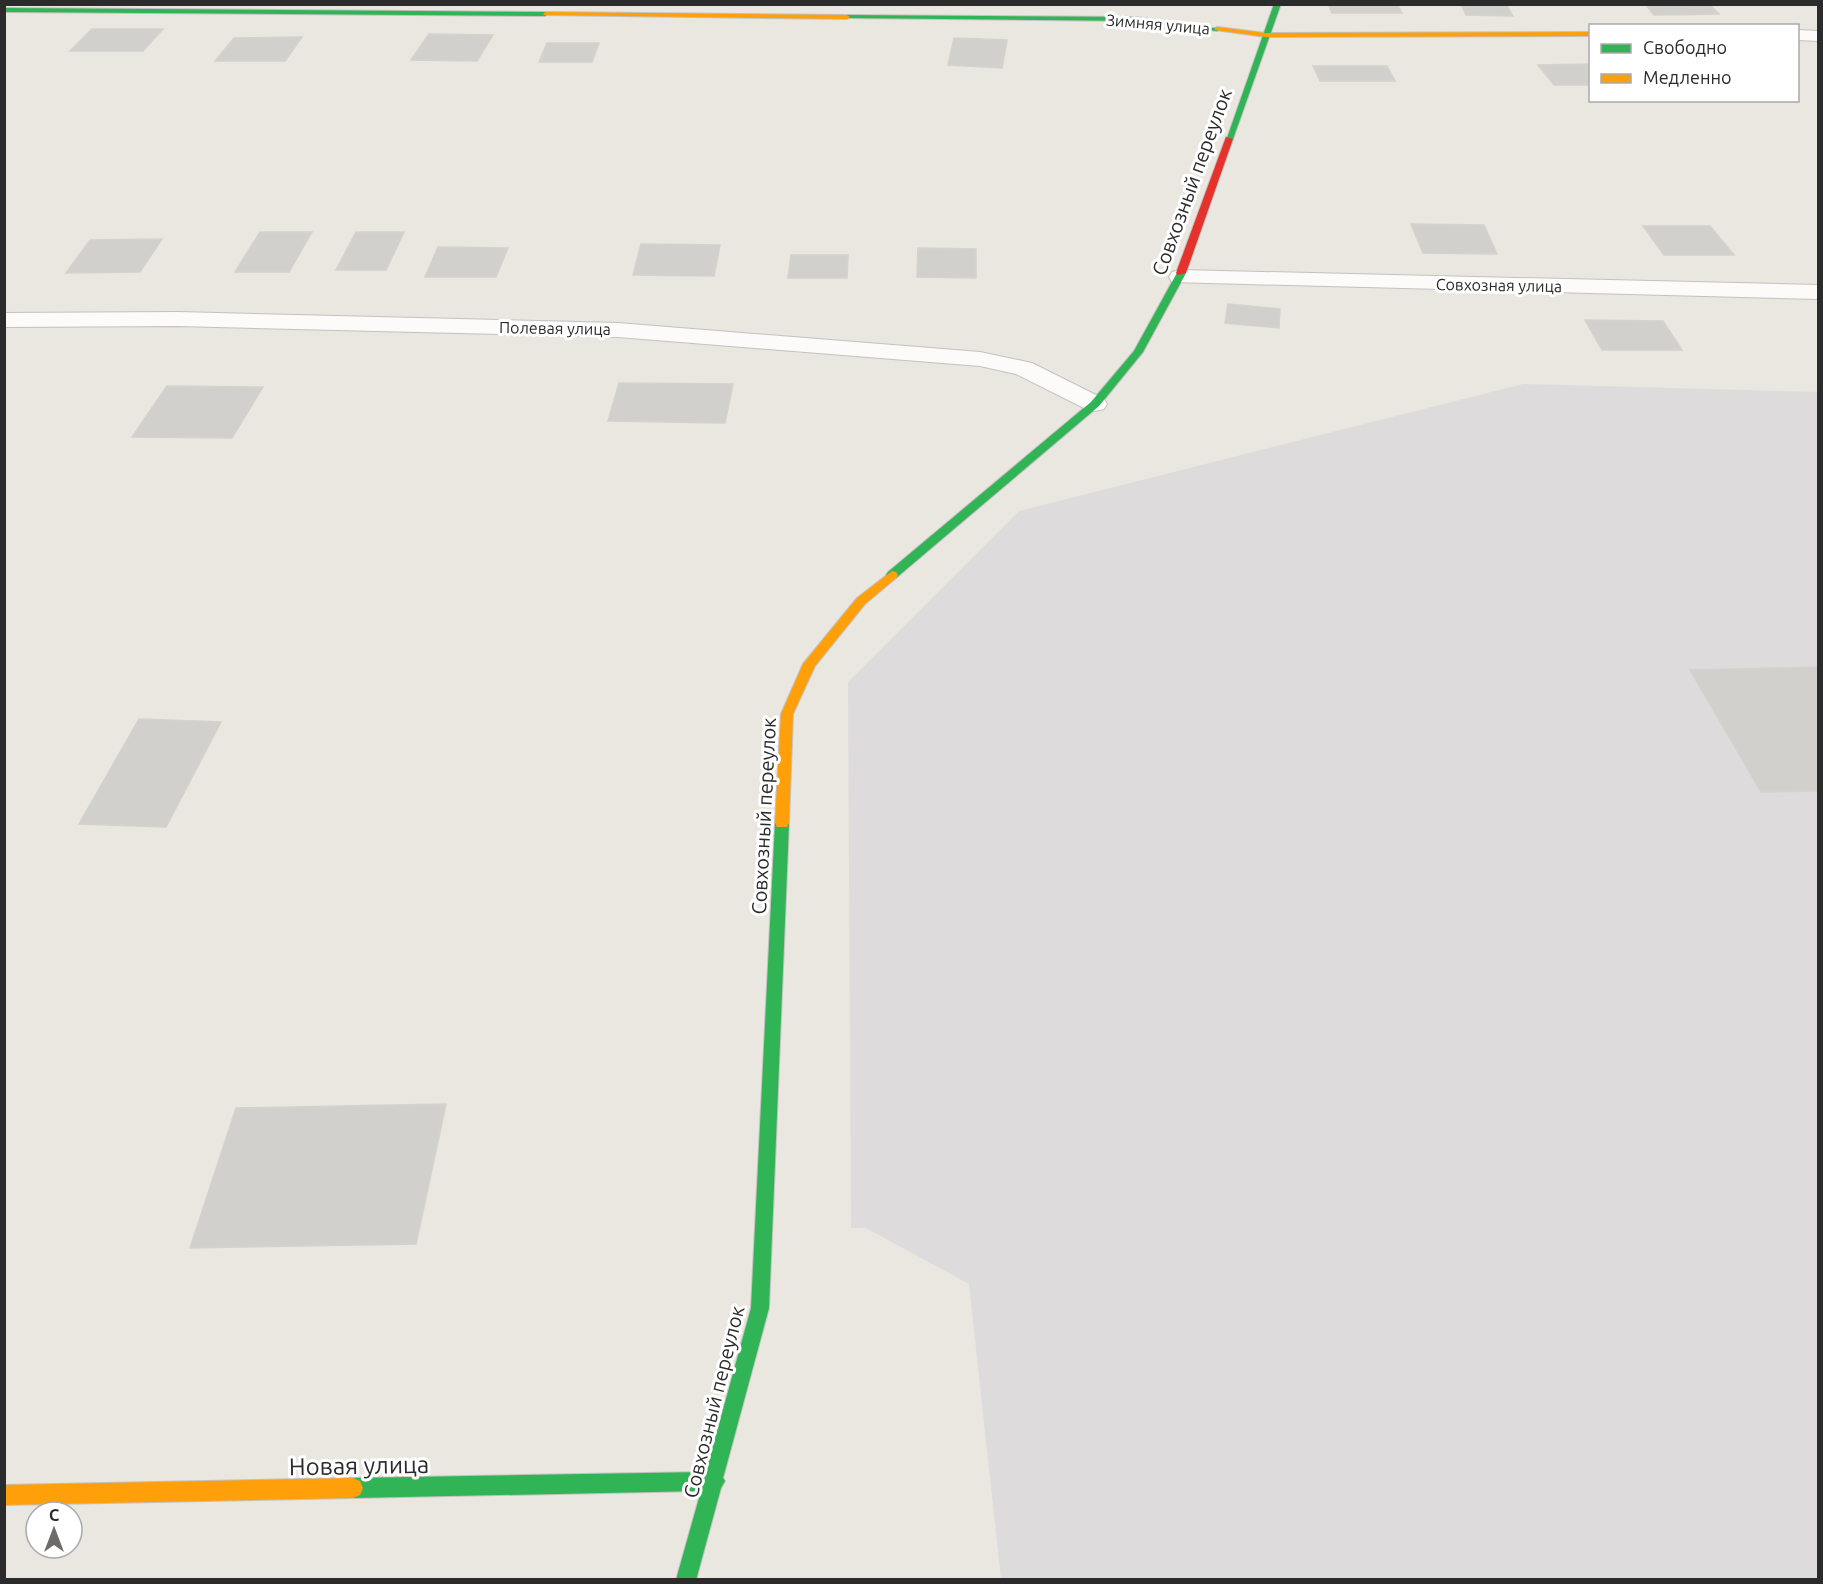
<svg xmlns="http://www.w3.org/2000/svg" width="1823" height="1584" viewBox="0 0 1823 1584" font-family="Ubuntu,sans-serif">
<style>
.industrial{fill:#dedbdc}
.building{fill:#d2d0cc;stroke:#d4d2cd;stroke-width:1.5}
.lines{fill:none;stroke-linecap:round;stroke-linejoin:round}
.street-casing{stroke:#c3c2c1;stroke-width:2}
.fast-casing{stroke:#c3c2c1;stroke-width:2}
.slow-casing{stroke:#c3c2c1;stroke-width:2}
.jam-casing{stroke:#c3c2c1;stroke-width:2}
.street{fill:#fcfbfa;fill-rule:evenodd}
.fast{fill:#30b455;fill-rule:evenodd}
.slow{fill:#ff9f0a;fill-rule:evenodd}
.jam{fill:#e5322d;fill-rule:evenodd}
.labels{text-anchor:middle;stroke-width:6;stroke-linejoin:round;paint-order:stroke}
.far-street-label{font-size:16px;fill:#2b2b2b;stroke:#fff}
.street-label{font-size:20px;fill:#2b2b2b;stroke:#fff}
.near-street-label{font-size:24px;fill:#2b2b2b;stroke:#fff}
</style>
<rect width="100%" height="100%" fill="#eae6e0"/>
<path class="industrial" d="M 1523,384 L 1818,392 L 1818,1579 L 1001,1579 L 969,1284 L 866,1228 L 851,1228 L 848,682 L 1019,511 Z"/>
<path class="building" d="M 1328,4 L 1397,4 L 1402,13 L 1332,13 Z
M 1461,4 L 1506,4 L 1513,16 L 1466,15 Z
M 1645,4 L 1709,4 L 1719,14 L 1654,15 Z
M 92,29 L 163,29 L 143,51 L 70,51 Z
M 429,34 L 493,35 L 477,61 L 411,60 Z
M 302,37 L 285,61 L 215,61 L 234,38 Z
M 954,38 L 1007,40 L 1002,68 L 948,65 Z
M 547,43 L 599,43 L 592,62 L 539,62 Z
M 1590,64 L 1590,85 L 1554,85 L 1538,65 Z
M 1313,66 L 1387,66 L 1395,81 L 1320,81 Z
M 1411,224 L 1484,225 L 1497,254 L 1423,253 Z
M 1643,226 L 1710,226 L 1734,255 L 1664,255 Z
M 260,232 L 312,232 L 289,272 L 235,272 Z
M 356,232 L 404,232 L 386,270 L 336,270 Z
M 162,239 L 140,272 L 66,273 L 90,240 Z
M 641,244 L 720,245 L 714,276 L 633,275 Z
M 438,247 L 508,248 L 496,277 L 425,277 Z
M 918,248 L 976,249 L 976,278 L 917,277 Z
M 791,255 L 848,255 L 847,278 L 788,278 Z
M 1228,304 L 1280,309 L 1279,328 L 1225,323 Z
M 1585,320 L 1663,321 L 1682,350 L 1602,350 Z
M 619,383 L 733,384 L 725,423 L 608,421 Z
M 167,386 L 263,387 L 232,438 L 132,437 Z
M 1818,667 L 1818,791 L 1761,792 L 1690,670 Z
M 139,719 L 221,722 L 166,827 L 79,824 Z
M 446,1104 L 416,1244 L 190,1248 L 236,1108 Z"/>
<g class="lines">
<g class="street-casing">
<path id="street" d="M 1798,30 L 1818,31 L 1818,41 L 1798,40 Z
M 1180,270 L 1818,285 L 1818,299 L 1172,282 L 1169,277 L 1172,272 Z
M 178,312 L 618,323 L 980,352 L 1032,363 L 1104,399 L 1107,404 L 1104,409 L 1095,411 L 1086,409 L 1016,374 L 980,366 L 618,337 L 178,326 L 4,327 L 4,313 Z"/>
</g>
<g class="fast-casing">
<path id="fast" d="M 1274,4 L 1281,4 L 1233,139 L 1226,141 Z
M 4,8 L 545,12 L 548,14 L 545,16 L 4,12 Z
M 847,15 L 1135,17 L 1221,29 L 1217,31 L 1135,21 L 845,18 Z
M 1178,271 L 1186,273 L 1143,352 L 1099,406 L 896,578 L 888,578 L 886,575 L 888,572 L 1091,402 L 1134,351 Z
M 782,818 L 787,819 L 789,823 L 769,1308 L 723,1478 L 725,1481 L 721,1488 L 696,1580 L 676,1580 L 701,1491 L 353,1498 L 346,1495 L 343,1488 L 346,1481 L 353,1478 L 706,1472 L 751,1308 L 775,823 L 777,819 Z"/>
</g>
<g class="slow-casing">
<path id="slow" d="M 545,12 L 847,15 L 850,17 L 847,19 L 543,15 Z
M 1217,27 L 1266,33 L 1590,32 L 1590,36 L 1266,37 L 1215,30 L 1215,28 Z
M 892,571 L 896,572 L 898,575 L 896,578 L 865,604 L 815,666 L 793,714 L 789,823 L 787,827 L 777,827 L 775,823 L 781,714 L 803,664 L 857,598 Z
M 353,1478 L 360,1481 L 363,1488 L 360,1495 L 353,1498 L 4,1505 L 4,1485 Z"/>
</g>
<g class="jam-casing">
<path id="jam" d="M 1226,137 L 1233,139 L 1186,273 L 1178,275 L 1176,273 Z"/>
</g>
<use href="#street" class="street"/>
<use href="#fast" class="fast"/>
<use href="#slow" class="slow"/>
<use href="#jam" class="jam"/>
</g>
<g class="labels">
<g class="far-street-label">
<text transform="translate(1158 24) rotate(5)" y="6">Зимняя улица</text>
<text transform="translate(1499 285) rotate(1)" y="6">Совхозная улица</text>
<text transform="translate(555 328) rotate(1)" y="6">Полевая улица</text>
</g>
<g class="street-label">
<text transform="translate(1192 182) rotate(-70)" y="7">Совхозный переулок</text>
<text transform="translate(764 816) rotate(-87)" y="7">Совхозный переулок</text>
<text transform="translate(714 1402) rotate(-76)" y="7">Совхозный переулок</text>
</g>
<g class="near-street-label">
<text transform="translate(359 1466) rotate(-1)" y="8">Новая улица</text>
</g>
</g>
<rect width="1823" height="1584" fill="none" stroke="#2b2b2b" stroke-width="12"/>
<rect x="1589" y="24" width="210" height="78" fill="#ffffff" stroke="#aaaaaa" stroke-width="1.5"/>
<rect x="1601" y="44" width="30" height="9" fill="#30b455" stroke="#aaaaaa" stroke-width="1.5"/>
<text x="1643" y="54" font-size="18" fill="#2b2b2b">Свободно</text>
<rect x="1601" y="74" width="30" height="9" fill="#ff9f0a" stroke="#aaaaaa" stroke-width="1.5"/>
<text x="1643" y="84" font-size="18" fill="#2b2b2b">Медленно</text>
<g transform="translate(54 1530)"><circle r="28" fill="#ffffff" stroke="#aaaaaa" stroke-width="1.5"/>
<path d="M0-4.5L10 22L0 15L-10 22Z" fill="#6e6c6a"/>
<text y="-9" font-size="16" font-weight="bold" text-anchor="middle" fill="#2b2b2b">С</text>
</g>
</svg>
